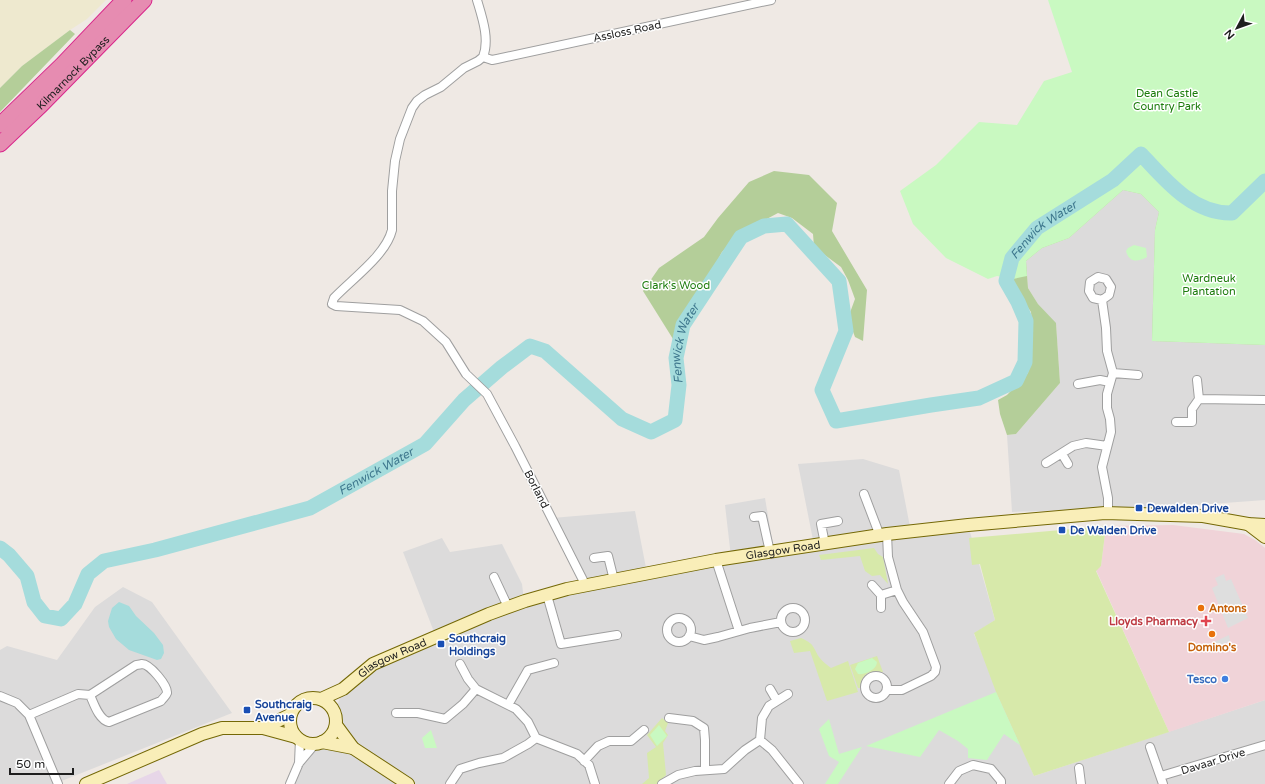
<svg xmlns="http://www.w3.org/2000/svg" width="1265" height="784" viewBox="0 0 1265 784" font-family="'Varela Round',sans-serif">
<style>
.residential{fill:#dcdbdb}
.commercial{fill:#f0d3d8}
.industrial{fill:#e7d6e8}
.farmland{fill:#eee9cf}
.grass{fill:#d7e9aa}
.forest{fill:#b4ce99}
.park{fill:#c9f9c1}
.parking{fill:#dedede}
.water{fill:#a5dcdc}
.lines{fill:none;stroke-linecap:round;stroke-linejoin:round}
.river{stroke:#a5dcdc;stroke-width:15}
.street-casing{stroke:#9f9f9f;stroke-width:10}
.secondary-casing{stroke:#746806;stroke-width:14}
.highway-casing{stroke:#d9258b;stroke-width:17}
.street{stroke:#fff;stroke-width:8}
.secondary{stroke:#f9eeb8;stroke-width:12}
.highway{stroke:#e68cb1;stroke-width:15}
.transit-dot{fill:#1a4fb4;stroke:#fff;stroke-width:1.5}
.food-dot{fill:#e8710a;stroke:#fff;stroke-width:1.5}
.health-dot{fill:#e0444e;stroke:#fff;stroke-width:1.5}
.shop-dot{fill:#3f7fe0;stroke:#fff;stroke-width:1.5}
.labels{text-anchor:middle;stroke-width:3;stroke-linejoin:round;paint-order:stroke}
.street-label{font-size:11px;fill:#1e1e1e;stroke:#fff}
.park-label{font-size:11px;fill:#1c7c0c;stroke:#fff}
.transit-label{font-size:11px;font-weight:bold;fill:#164399;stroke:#fff;text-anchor:start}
.food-label{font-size:11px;font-weight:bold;fill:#c56008;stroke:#fff;text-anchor:start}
.health-label{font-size:11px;font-weight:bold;fill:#be3a42;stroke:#fff;text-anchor:end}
.shop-label{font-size:11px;font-weight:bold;fill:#366cbe;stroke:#fff;text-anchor:end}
.water-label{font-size:12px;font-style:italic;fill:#3f788e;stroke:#fff}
</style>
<rect width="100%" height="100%" fill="#efe9e4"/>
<path class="residential" d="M 1123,190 L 1141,194 L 1159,212 L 1155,230 L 1153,341 L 1265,345 L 1265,500 L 1170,507 L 1012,512 L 1007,435 L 1016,434 L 1060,383 L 1056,324 L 1038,304 L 1028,288 L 1026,261 L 1042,248 L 1069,238 Z
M 863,459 L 899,470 L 911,532 L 968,525 L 995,620 L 974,634 L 1034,776 L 1265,700 L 1265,784 L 291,784 L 315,744 L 329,738 L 334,731 L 335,712 L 343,689 L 348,683 L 436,637 L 403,552 L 442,538 L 450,552 L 502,544 L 522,584 L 524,601 L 585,586 L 552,518 L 635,511 L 647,573 L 731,557 L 725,505 L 765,498 L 774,551 L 814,545 L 798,464 Z
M 123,587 L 152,602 L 232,713 L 54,784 L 0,784 L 0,650 L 7,646 L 57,660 L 95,607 Z"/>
<path class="commercial" d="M 1173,525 L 1244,534 L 1255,540 L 1265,548 L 1265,700 L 1169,732 L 1096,570 L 1101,566 L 1106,526 Z"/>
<path class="industrial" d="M 159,770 L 167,784 L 127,784 Z"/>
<path class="farmland" d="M 0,0 L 106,0 L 87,19 L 70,30 L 22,66 L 0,88 Z"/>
<path class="grass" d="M 1106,526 L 1101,566 L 1096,571 L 1169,732 L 1034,776 L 996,692 L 974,633 L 995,620 L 980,564 L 972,565 L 969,538 Z
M 874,548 L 878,554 L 883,557 L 888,584 L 880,575 L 872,576 L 865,571 L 860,556 L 821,560 L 819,555 Z
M 801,638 C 814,644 812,645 819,657 C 822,661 827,665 831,668 L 848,661 L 858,692 L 827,701 L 810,651 L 794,653 L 790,641 Z
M 877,656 L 883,672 C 869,670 862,673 860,688 L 858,688 L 850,665 Z
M 662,718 L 668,723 L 665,731 L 668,735 L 663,743 L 666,775 L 657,784 L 642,784 L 649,778 L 647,753 L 656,747 L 647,735 Z"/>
<path class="forest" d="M 70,30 L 75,34 L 0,112 L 0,88 L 22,66 Z
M 774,171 L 809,175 L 837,203 L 832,231 L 867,290 L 863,341 L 855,337 L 848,318 L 855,299 L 848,280 L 841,267 L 814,247 L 813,234 L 792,218 L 778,213 L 744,231 L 722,252 L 704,286 L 681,316 L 673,339 L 643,291 L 659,268 L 704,237 L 718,218 L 749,182 Z
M 1131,171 L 1265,345 L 1152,341 L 1155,230 L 1159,212 L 1141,194 L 1123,190 L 1069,238 L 1042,248 L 1026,261 L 1028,288 L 1038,304 L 1056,323 L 1060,383 L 1016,434 L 1007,435 L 1000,414 L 998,400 L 1007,395 L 1028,373 L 1033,337 L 1031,312 L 1020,296 L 1013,279 L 1018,263 Z"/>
<path class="park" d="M 1048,0 L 1265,0 L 1265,345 L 1152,341 L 1155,230 L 1159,212 L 1141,194 L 1123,190 L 1069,238 L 1042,248 L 1026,261 L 1027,276 L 1013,279 L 997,276 L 988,279 L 946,258 L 913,224 L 900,191 L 936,165 L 979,122 L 1017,125 L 1044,81 L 1072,72 Z
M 1134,245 L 1146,248 L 1147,257 C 1138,262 1129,263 1126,251 L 1128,248 Z
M 872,658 L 877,662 C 877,670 864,675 858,674 L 855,669 L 858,663 Z
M 996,692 L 1020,745 L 1004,734 L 987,760 L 968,758 L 968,749 L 958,741 L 939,730 L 920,757 L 866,746 Z
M 829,719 L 839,754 L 862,747 L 838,784 L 825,784 L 839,762 L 829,756 L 819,729 Z
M 659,725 L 667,736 L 657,746 L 650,735 Z
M 431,730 L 437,748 L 425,748 L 422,738 Z"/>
<path class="parking" d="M 1224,574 L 1226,581 L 1231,579 L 1248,618 L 1228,628 L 1212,588 L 1218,585 L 1215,578 Z
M 1229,635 L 1230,641 L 1214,648 L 1212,643 Z"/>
<path class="water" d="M 119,602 L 129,606 L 136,616 L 154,633 L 163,645 L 164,653 L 161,659 L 157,660 L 129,650 L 116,639 L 109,627 L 108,621 L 112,608 Z"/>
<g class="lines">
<path class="river" id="s1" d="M 0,548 L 9,555 L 27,576 L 34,602 L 45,616 L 61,619 L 75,604 L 88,574 L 104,561 L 155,550 L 310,508 L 425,444 L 464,400 L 502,367 L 530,346 L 545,351 L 622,419 L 651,432 L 675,420 L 679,385 L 676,358 L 683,325 L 741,237 L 764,226 L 787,224 L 839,281 L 846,331 L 822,390 L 836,421 L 931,405 L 979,398 L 1016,381 L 1025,362 L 1026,321 L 1018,302 L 1006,281 L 1012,258 L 1037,228 L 1113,180 L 1141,154 C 1166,181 1193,214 1232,213 L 1265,181"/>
<g class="street-casing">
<path id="street" d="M 477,0 C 482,17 490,39 483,57
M 483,57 L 478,61 L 464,68 L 441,87 L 425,95 L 417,101 L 412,108 L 400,139 L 395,161 L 392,191 L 392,230 C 386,255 352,279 334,298 L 332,304 L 336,306 L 400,310 L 423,321 L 446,342 L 466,374 L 487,394 L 515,446 L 586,586
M 483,57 L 492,60 L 497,59 L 771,0
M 1102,300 L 1093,298 L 1089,291 L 1090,282 L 1098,277 L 1106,279 L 1111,287 L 1109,295 L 1102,300 L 1106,328 L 1107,351 L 1113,373 L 1107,394 L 1107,408 L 1110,419 L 1111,432 L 1102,467 L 1108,498 L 1108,513
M 1113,373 L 1138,375
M 1197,380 L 1199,399 L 1265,400
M 1078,384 L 1100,380 L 1110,382
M 1176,422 L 1192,422 L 1192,409 L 1199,399
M 1062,454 L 1068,464
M 1046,463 L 1073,446 L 1086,443 L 1107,446
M 864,494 L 880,536
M 754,517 L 762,516 L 770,552
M 825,544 L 821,524 L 838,521
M 594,558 L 608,556 L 614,580
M 716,560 L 739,631
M 494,577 L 508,607
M 872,585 L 881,595
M 547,595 L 561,644 L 617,635
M 881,608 L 881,595 L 897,590
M781 620a12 12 0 1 1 24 0a12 12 0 1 1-24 0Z
M667 630a12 12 0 1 1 24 0a12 12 0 1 1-24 0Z
M 689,636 L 704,640 L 718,637 L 750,628 L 781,622
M 460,664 L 468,679 L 476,689 L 516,709 L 528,722 L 536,738
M865 687a11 11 0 1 1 22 0a11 11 0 1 1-22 0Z
M 770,689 L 777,701
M 887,690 L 902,690 L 931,676 L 935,672 L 936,667 L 923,632 L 903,602 L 897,590 L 888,557 L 887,534
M 0,696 L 17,703 L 29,715 L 58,784
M 508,705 L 528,670 L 554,663
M 396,713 L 418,713 L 445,719 L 463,704 L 476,689
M 29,715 L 78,694 L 90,695 L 136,665 C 137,665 142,664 142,664 C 150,664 168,686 167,693 C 166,696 163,698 161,701 L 109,722 C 99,720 94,704 90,695
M 669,718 L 693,721 L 704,728 L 705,740 L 705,770
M 760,740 L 762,718 L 769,706 L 788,694
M 1150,747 L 1163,784
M 584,761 L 598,746 L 609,741 L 631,741 L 644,730
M 299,763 L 300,739
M 1079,768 L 1081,784
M 1161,776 L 1265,745
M 290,784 L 299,763 L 315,744
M 450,784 L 460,769 L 479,763 L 503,758 L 528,744 L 536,738 L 577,754 L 589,765 L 595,784
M 662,784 L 678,775 L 695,771 L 724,769 L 745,750 L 760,740 L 772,750 L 799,784
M 949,784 L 959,771 L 973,765 L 991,769 L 1001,781 L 1001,784"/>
</g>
<g class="secondary-casing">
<g id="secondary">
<path d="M 1248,524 L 1265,537"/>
<circle cx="313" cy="721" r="23"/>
<path id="s2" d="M 321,699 L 343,689 L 373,664 L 489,614 L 525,601 L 567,589 L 716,560 L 887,534 L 968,525 L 1105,513 L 1203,516 L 1248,524 L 1265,525"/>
<path d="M 336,725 L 353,748 L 408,784"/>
<path d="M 263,728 L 290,715"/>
<path d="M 322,742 L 353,748"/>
<path d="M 86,784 L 202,734 L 222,728 L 263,728 L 296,737"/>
</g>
</g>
<g class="highway-casing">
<g id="highway">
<path d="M 0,125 L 62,65 L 124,0"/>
<path id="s3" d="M 0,144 L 41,105 L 144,0"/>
</g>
</g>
<use href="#street" class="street"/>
<use href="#secondary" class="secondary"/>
<use href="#highway" class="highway"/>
</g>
<g class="transit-dot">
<rect x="1135" y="504" width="8" height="8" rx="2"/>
<rect x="1058" y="526" width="8" height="8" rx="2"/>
<rect x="437" y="640" width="8" height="8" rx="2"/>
<rect x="243" y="706" width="8" height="8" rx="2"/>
</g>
<g class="food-dot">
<circle cx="1201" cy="608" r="4"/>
<circle cx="1212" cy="634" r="4"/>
</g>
<path class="health-dot" d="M1204 615h4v4h4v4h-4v4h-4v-4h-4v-4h4z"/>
<circle class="shop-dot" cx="1225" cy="679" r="4"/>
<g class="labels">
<g class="street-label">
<text transform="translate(627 31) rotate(-12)" y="4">Assloss Road</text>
<text dy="4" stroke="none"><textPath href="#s3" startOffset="102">Kilmarnock Bypass</textPath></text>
<text transform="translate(537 489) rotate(63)" y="4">Borland</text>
<text dy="4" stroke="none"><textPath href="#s2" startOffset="491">Glasgow Road</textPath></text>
<text dy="4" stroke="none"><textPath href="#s2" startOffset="83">Glasgow Road</textPath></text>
<text transform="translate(1213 761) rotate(-17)" y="4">Davaar Drive</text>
</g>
<g class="park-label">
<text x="1167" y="97">Dean Castle<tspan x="1167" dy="13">Country Park</tspan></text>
<text x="1209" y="282">Wardneuk<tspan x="1209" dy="13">Plantation</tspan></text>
<text x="676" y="289">Clark's Wood</text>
</g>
<g class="transit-label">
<text x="1147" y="512">Dewalden Drive</text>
<text x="1070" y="534">De Walden Drive</text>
<text x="449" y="642">Southcraig<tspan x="449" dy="13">Holdings</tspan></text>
<text x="255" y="708">Southcraig<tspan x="255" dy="13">Avenue</tspan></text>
</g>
<g class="food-label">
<text x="1209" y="612">Antons</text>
<text x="1212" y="651" text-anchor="middle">Domino's</text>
</g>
<g class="health-label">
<text x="1198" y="625">Lloyds Pharmacy</text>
</g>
<g class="shop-label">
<text x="1217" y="683">Tesco</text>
</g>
<g class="water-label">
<text dy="4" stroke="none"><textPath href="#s1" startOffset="1674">Fenwick Water</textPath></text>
<text dy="4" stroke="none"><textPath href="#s1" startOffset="918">Fenwick Water</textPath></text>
<text dy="4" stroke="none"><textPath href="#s1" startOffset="462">Fenwick Water</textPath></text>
</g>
</g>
<g transform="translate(1237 28) rotate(229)" stroke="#ffffff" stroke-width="3" paint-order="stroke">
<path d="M0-3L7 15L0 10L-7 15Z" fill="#1e1e1e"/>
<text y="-6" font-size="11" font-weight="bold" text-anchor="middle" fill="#1e1e1e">N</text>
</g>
<path d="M10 768v6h63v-6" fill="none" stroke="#1e1e1e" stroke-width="2"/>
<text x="16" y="768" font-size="12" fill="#1e1e1e" stroke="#ffffff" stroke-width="3" paint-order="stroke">50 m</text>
</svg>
